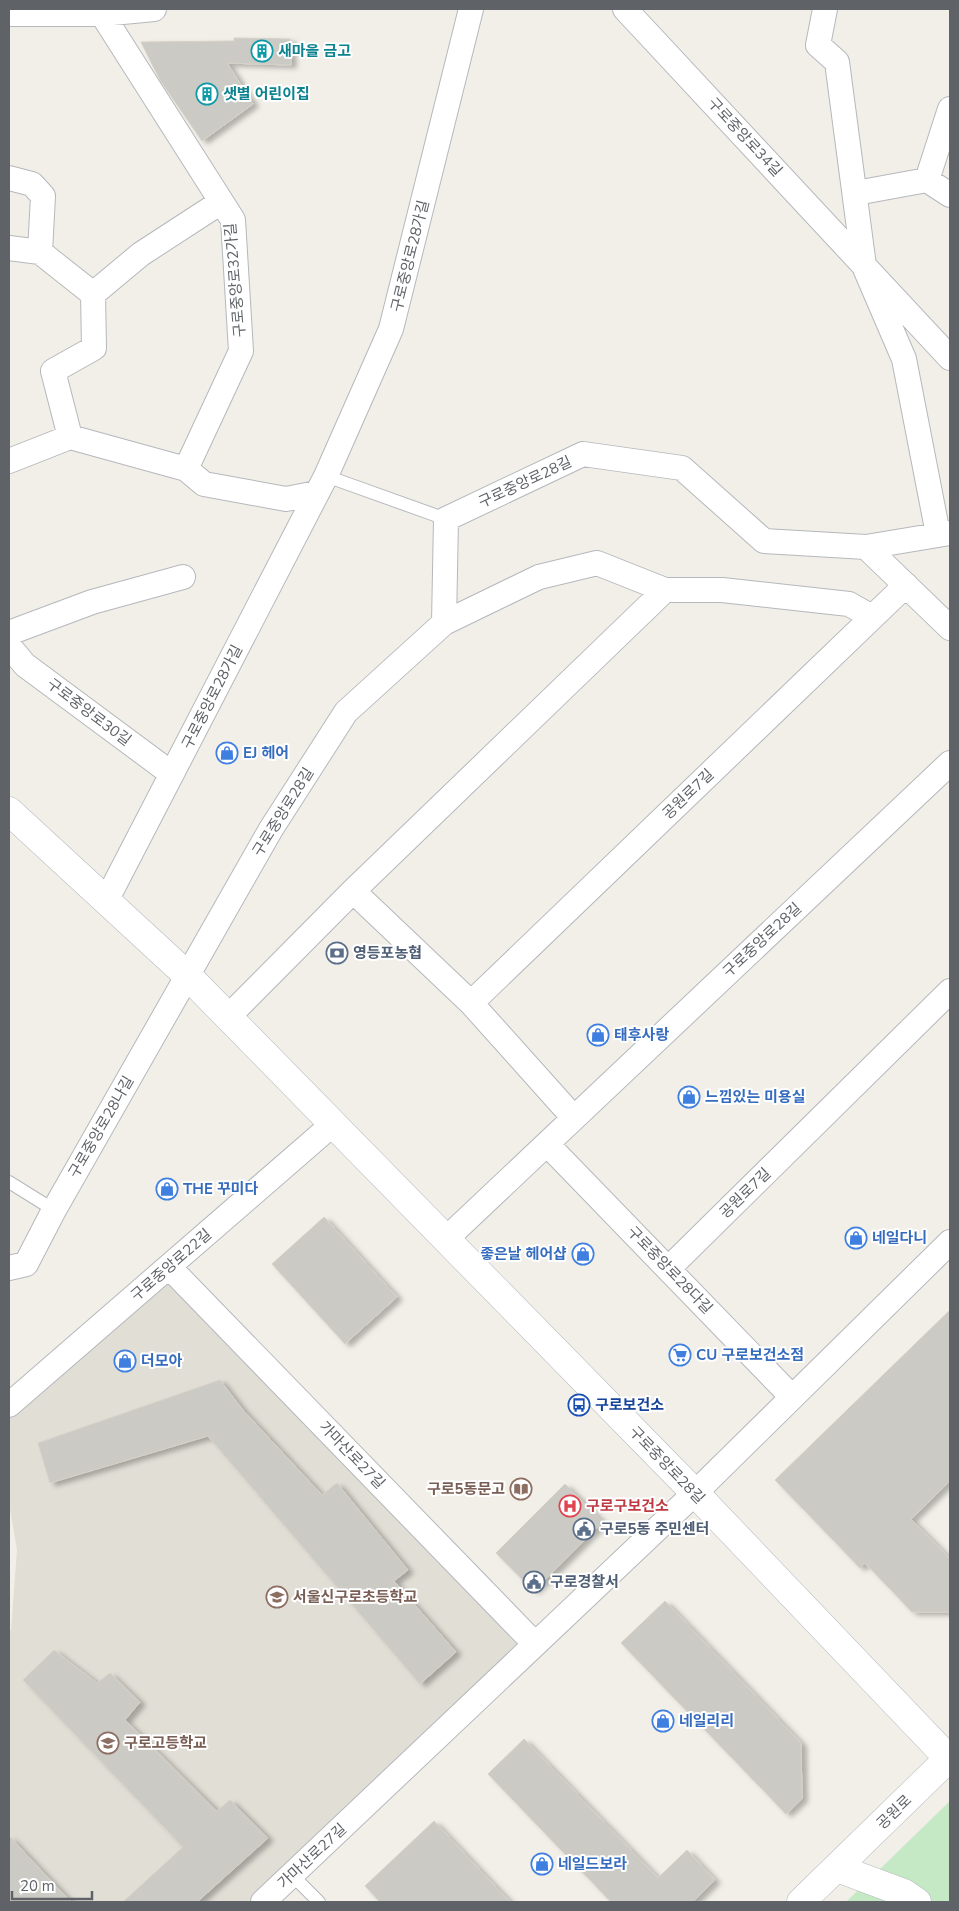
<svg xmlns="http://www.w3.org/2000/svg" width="959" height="1911" viewBox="0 0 959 1911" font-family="'Nunito Sans','Noto Sans KR',sans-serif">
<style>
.education{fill:#e1ded6}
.green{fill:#c5e8c5}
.building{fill:#cccac5;stroke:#d6d1c6;filter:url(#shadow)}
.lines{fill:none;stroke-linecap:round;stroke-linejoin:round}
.lane-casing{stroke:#b5b8bc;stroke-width:14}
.street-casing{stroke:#b5b8bc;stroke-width:26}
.secondary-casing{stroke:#b6babf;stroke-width:29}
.lane{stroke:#fff;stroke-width:12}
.street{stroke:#fff;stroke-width:24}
.secondary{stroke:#fff;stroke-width:28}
.labels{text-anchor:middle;stroke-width:4;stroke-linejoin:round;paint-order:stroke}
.culture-label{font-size:15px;font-weight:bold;fill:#0d838f;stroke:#fff;text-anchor:start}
.street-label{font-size:15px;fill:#5f6368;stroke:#fff}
.shop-label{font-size:15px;font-weight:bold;fill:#366cbe;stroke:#fff;text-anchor:start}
.service-label{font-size:15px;font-weight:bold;fill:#4e5e75;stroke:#fff;text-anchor:start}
.transit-label{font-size:15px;font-weight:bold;fill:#164399;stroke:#fff;text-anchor:start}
.education-label{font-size:15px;font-weight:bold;fill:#785e54;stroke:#fff;text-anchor:start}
.health-label{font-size:15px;font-weight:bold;fill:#be3a42;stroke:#fff;text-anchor:start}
</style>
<defs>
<filter id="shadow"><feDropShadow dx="5.5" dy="3" stdDeviation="2.5" flood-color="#0004"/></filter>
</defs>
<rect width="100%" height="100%" fill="#f1efe8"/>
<path class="education" d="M 169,1267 L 535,1644 L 263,1902 L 9,1902 L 9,1632 L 11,1630 L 17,1550 L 9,1503 L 9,1405 Z"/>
<path class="green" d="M 950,1801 L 950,1902 L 846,1902 Z"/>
<path class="building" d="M 234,38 L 290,39 L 291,65 L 227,63 L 253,104 L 202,141 L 160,80 L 141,42 L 234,41 Z
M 324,1217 L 397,1297 L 345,1344 L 272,1264 Z
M 950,1310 L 950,1481 L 911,1519 L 950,1559 L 950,1612 L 912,1612 L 865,1563 L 860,1568 L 775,1480 Z
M 220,1380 L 243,1410 L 322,1495 L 337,1483 L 408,1570 L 394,1581 L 456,1652 L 420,1684 L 208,1436 L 50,1483 L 38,1443 Z
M 565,1484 L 603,1522 L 534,1591 L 496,1553 Z
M 665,1601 L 801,1743 L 802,1799 L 786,1814 L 621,1643 Z
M 54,1650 L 97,1683 L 110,1673 L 140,1702 L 125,1720 L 217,1811 L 230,1800 L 268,1838 L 197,1902 L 123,1902 L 183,1847 L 23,1680 Z
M 524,1739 L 658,1878 L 687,1850 L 715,1880 L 693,1902 L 611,1902 L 488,1774 Z
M 434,1821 L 510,1902 L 380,1902 L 365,1886 Z
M 9,1836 L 71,1902 L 9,1902 Z"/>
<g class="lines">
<g class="lane-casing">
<path id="lane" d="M 326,476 L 446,519
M 9,1182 L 54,1210
M 292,1875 L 319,1902"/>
</g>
<g class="street-casing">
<path id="street" d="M 625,9 L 950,358
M 825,9 L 818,45 L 837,62 L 864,266 L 904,359 L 938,534
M 9,14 L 102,14 L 154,9
M 102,14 L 233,220 L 241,351 L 186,469
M 950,109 L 927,180 L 950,195
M 9,178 L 32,184 L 43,196 L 40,252 L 93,294
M 856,193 L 927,180
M 9,248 L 40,252
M 70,437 L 53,371 L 94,348 L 93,294 L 141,254 L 221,202
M 9,461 L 70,437 L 186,469 L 204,484 L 286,499 L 317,493
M 866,547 L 950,628
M 444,623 L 539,577 L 597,563 L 665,590 L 722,590 L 849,604 L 872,617
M 9,633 L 92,602 L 183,577
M 9,646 L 25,665 L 172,774
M 353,891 L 471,1003 L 574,1118
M 106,901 L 326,476 L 391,329 L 471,9
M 471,1003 L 906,585
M 228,1017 L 353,891 L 665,590
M 547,1144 L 792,1397
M 446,1239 L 950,763
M 169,1267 L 535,1644
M 9,1268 L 26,1264 L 54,1210 L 271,829 L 346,712 L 444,623 L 446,519 L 583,454 L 682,468 L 764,541 L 866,547 L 950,533
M 668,1269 L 950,991
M 9,1405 L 333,1124
M 263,1902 L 695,1493 L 950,1242"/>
</g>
<g class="secondary-casing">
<path id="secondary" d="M 9,811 L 188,976 L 695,1493 L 950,1760
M 837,1868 L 904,1893 L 917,1902
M 801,1902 L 950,1757"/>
</g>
<use href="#lane" class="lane"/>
<use href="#street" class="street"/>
<use href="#secondary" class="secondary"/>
</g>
<defs>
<g id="building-ring" transform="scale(1.125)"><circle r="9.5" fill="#fff" stroke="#0f9aa8" stroke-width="1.5"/><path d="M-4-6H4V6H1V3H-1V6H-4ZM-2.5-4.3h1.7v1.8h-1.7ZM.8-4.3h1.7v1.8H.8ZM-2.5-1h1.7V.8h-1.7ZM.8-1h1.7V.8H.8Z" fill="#0f9aa8"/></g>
<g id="shop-ring" transform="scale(1.125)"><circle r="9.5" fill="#fff" stroke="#3f7fe0" stroke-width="1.5"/><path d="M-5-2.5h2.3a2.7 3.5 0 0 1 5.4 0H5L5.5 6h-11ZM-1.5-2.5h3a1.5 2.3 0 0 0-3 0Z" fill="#3f7fe0"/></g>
<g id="bank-ring" transform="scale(1.125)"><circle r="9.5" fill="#fff" stroke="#5c6f8a" stroke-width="1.5"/><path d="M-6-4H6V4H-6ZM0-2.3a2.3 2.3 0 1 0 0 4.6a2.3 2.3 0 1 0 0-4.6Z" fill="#5c6f8a"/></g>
<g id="supermarket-ring" transform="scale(1.125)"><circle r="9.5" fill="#fff" stroke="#3f7fe0" stroke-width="1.5"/><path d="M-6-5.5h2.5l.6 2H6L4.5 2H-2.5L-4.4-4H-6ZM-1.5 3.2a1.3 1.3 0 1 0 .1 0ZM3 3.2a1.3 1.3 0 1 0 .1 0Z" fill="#3f7fe0"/></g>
<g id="bus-ring" transform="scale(1.125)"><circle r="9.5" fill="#fff" stroke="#1a4fb4" stroke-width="1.5"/><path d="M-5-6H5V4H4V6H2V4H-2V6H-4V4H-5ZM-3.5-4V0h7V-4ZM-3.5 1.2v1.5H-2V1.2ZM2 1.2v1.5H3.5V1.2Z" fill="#1a4fb4"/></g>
<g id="library-ring" transform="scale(1.125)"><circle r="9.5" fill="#fff" stroke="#8d6e63" stroke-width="1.5"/><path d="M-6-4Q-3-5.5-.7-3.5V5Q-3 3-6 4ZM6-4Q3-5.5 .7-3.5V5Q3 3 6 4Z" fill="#8d6e63"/></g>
<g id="hospital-ring" transform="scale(1.125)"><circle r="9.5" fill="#fff" stroke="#e0444e" stroke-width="1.5"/><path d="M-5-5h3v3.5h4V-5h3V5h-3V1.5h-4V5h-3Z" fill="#e0444e"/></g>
<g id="civic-ring" transform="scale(1.125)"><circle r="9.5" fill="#fff" stroke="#5c6f8a" stroke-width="1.5"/><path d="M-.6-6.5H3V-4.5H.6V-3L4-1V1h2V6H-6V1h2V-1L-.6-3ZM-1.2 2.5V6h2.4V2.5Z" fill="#5c6f8a"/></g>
<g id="school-ring" transform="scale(1.125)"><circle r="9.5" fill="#fff" stroke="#8d6e63" stroke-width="1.5"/><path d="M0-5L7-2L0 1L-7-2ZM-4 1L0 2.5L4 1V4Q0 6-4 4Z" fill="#8d6e63"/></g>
</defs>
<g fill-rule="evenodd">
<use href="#building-ring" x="262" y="51"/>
<use href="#building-ring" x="207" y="94"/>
<use href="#shop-ring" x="227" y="753"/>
<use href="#bank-ring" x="337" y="953"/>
<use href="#shop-ring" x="598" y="1035"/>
<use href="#shop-ring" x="689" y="1097"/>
<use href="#shop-ring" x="167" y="1189"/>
<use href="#shop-ring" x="856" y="1238"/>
<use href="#shop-ring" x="583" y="1254"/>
<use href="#supermarket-ring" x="680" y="1355"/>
<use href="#shop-ring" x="125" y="1361"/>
<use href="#bus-ring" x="579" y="1405"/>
<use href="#library-ring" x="521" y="1489"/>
<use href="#hospital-ring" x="570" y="1506"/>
<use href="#civic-ring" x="584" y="1529"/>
<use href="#civic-ring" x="534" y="1582"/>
<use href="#school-ring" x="277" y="1597"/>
<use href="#shop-ring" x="663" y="1721"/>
<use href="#school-ring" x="108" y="1743"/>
<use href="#shop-ring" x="542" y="1864"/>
</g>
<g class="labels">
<g class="culture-label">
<text x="278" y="56">새마을 금고</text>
<text x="223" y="99">샛별 어린이집</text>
</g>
<g class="street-label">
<text transform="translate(745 137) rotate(47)" y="5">구로중앙로34길</text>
<text transform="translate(410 256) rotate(-76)" y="5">구로중앙로28가길</text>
<text transform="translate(235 280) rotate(-95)" y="5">구로중앙로32가길</text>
<text transform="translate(525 482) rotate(-25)" y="5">구로중앙로28길</text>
<text transform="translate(212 697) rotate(-63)" y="5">구로중앙로28가길</text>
<text transform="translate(89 712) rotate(37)" y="5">구로중앙로30길</text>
<text transform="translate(688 794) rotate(-44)" y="5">공원로7길</text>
<text transform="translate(283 812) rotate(-58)" y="5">구로중앙로28길</text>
<text transform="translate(762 940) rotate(-43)" y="5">구로중앙로28길</text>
<text transform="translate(101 1127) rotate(-60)" y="5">구로중앙로28나길</text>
<text transform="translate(745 1193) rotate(-44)" y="5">공원로7길</text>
<text transform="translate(171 1265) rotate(-41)" y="5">구로중앙로22길</text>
<text transform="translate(670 1270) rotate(46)" y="5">구로중앙로28다길</text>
<text transform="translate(352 1455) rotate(46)" y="5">가마산로27길</text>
<text transform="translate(667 1465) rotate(46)" y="5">구로중앙로28길</text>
<text transform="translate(894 1812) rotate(-44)" y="5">공원로</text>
<text transform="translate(312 1856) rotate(-43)" y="5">가마산로27길</text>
</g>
<g class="shop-label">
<text x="243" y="758">EJ 헤어</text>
<text x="614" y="1040">태후사랑</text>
<text x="705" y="1102">느낌있는 미용실</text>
<text x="183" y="1194">THE 꾸미다</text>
<text x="872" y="1243">네일다니</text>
<text x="567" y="1259" text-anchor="end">좋은날 헤어샵</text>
<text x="696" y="1360">CU 구로보건소점</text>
<text x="141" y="1366">더모아</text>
<text x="679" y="1726">네일리리</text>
<text x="558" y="1869">네일드보라</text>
</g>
<g class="service-label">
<text x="353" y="958">영등포농협</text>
<text x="600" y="1534">구로5동 주민센터</text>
<text x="550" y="1587">구로경찰서</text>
</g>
<g class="transit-label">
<text x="595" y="1410">구로보건소</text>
</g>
<g class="education-label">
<text x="505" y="1494" text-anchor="end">구로5동문고</text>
<text x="293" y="1602">서울신구로초등학교</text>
<text x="124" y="1748">구로고등학교</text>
</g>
<g class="health-label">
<text x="586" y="1511">구로구보건소</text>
</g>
</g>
<rect width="959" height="1911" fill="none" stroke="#5f6368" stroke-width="20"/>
<path d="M12 1891v8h80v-8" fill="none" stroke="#5f6368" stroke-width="2.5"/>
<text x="20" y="1891" font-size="15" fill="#5f6368" stroke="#ffffff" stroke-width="4" paint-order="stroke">20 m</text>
</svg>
